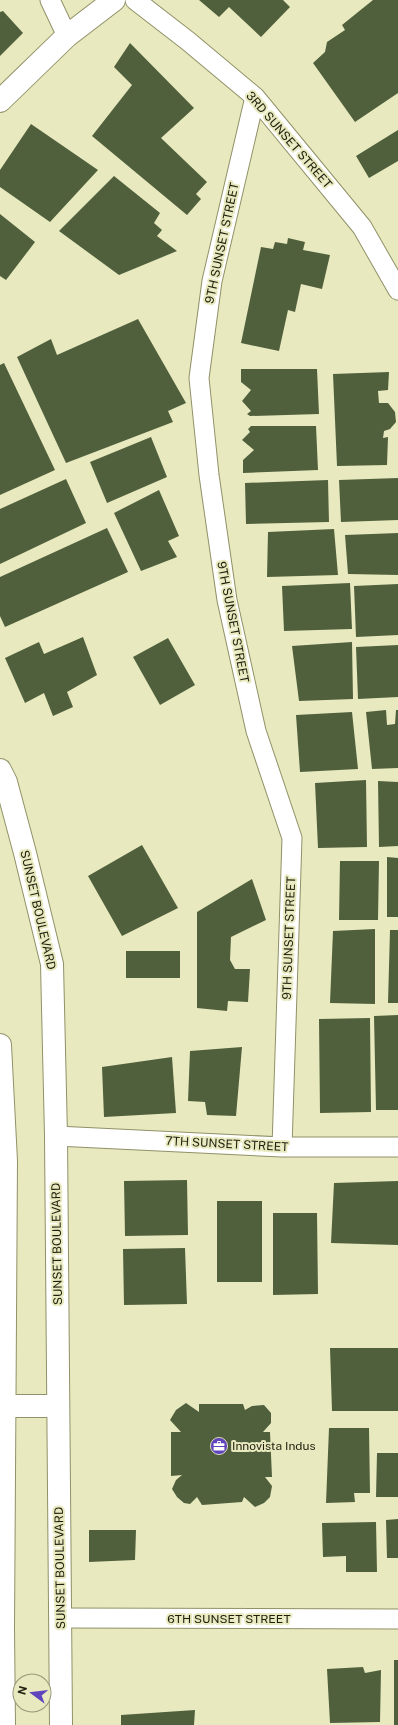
<svg xmlns="http://www.w3.org/2000/svg" width="398" height="1725" viewBox="0 0 398 1725" font-family="'Public Sans',sans-serif">
<style>
.building{fill:#50603d}
.lines{fill:none;stroke-linecap:round;stroke-linejoin:round}
.street-casing{stroke:#919169;stroke-width:21}
.secondary-casing{stroke:#919169;stroke-width:24}
.primary-casing{stroke:#919169;stroke-width:24}
.street{stroke:#fff;stroke-width:19}
.secondary{stroke:#fff;stroke-width:22}
.primary{stroke:#fff;stroke-width:22}
.labels{text-anchor:middle;stroke-width:4;stroke-linejoin:round;paint-order:stroke}
.street-label{font-size:12px;fill:#1e1e0e;stroke:#e8e9be}
.poi-label{font-size:12px;fill:#1e1e0e;stroke:#e8e9be;text-anchor:start}
</style>
<rect width="100%" height="100%" fill="#e8e9be"/>
<path class="building" d="M 199,0 L 283,0 L 290,7 L 261,37 L 229,7 L 219,17 Z
M 373,0 L 398,0 L 398,93 L 355,122 L 313,63 L 325,52 L 327,42 L 345,30 L 342,25 Z
M 3,11 L 23,33 L 0,56 L 0,12 Z
M 130,43 L 194,108 L 161,138 L 207,182 L 196,194 L 201,199 L 187,215 L 92,136 L 132,85 L 114,67 Z
M 31,124 L 98,170 L 50,222 L 0,187 L 0,170 Z
M 398,130 L 398,161 L 369,178 L 356,156 Z
M 114,176 L 160,213 L 154,223 L 162,230 L 157,236 L 177,251 L 119,275 L 59,231 Z
M 0,214 L 35,242 L 6,280 L 0,276 Z
M 288,238 L 305,242 L 303,250 L 330,255 L 322,289 L 301,284 L 295,312 L 288,310 L 279,351 L 241,343 L 261,247 L 273,249 L 275,242 L 287,244 Z
M 138,319 L 186,403 L 168,411 L 173,422 L 66,463 L 17,357 L 51,339 L 57,355 Z
M 4,363 L 55,470 L 0,495 L 0,365 Z
M 241,369 L 317,369 L 319,414 L 250,416 L 247,414 L 251,411 L 242,401 L 251,390 L 241,382 Z
M 389,372 L 388,390 L 378,391 L 379,403 L 388,403 L 395,412 L 396,422 L 390,429 L 384,431 L 383,438 L 388,437 L 387,465 L 337,466 L 333,374 Z
M 251,426 L 316,426 L 318,470 L 243,473 L 243,460 L 254,450 L 242,440 L 250,432 L 248,429 Z
M 151,437 L 167,477 L 107,503 L 90,462 Z
M 398,478 L 398,520 L 341,522 L 339,480 Z
M 66,479 L 86,523 L 0,564 L 0,509 Z
M 328,480 L 329,522 L 246,524 L 245,483 Z
M 159,490 L 179,536 L 168,541 L 177,557 L 141,571 L 114,513 Z
M 107,528 L 128,572 L 5,627 L 0,616 L 0,577 Z
M 334,529 L 338,575 L 267,577 L 268,532 Z
M 398,533 L 398,575 L 348,574 L 345,535 Z
M 350,583 L 352,629 L 284,631 L 282,586 Z
M 398,584 L 398,635 L 356,637 L 354,586 Z
M 83,637 L 97,675 L 67,692 L 73,707 L 53,716 L 44,693 L 25,703 L 5,658 L 39,642 L 44,654 Z
M 168,638 L 195,685 L 160,705 L 133,657 Z
M 352,642 L 353,699 L 299,701 L 292,646 Z
M 398,645 L 398,697 L 358,699 L 356,647 Z
M 386,710 L 387,725 L 395,724 L 396,710 L 398,710 L 398,768 L 372,769 L 366,712 Z
M 352,712 L 358,769 L 300,772 L 296,715 Z
M 366,780 L 367,847 L 318,848 L 315,783 Z
M 378,781 L 398,782 L 398,846 L 379,847 Z
M 142,845 L 178,908 L 122,936 L 88,876 Z
M 387,857 L 398,858 L 398,917 L 387,917 Z
M 340,861 L 379,861 L 378,920 L 339,920 Z
M 252,879 L 266,920 L 231,937 L 230,960 L 235,969 L 250,969 L 248,1002 L 228,1001 L 227,1011 L 197,1008 L 197,912 Z
M 375,929 L 375,1004 L 330,1003 L 333,931 Z
M 390,930 L 398,930 L 398,1003 L 388,1003 Z
M 126,951 L 180,951 L 180,978 L 126,978 Z
M 398,1015 L 398,1110 L 376,1110 L 374,1016 Z
M 370,1018 L 371,1112 L 320,1113 L 319,1019 Z
M 242,1047 L 236,1116 L 207,1115 L 205,1102 L 188,1101 L 190,1051 Z
M 172,1057 L 176,1113 L 104,1117 L 102,1067 Z
M 187,1180 L 188,1235 L 125,1236 L 124,1181 Z
M 398,1181 L 398,1245 L 331,1243 L 334,1183 Z
M 217,1201 L 262,1201 L 262,1282 L 217,1282 Z
M 273,1213 L 317,1213 L 318,1294 L 273,1295 Z
M 185,1248 L 187,1304 L 124,1305 L 123,1249 Z
M 330,1348 L 398,1348 L 398,1411 L 332,1411 Z
M 186,1403 L 199,1412 L 199,1404 L 243,1404 L 245,1410 L 252,1406 L 264,1405 L 271,1413 L 271,1423 L 263,1432 L 270,1432 L 272,1477 L 265,1477 L 272,1486 L 270,1497 L 264,1503 L 255,1507 L 244,1497 L 242,1502 L 202,1505 L 197,1497 L 190,1504 L 184,1503 L 177,1497 L 172,1489 L 176,1480 L 182,1475 L 171,1476 L 171,1432 L 181,1432 L 170,1420 L 176,1410 Z
M 329,1428 L 369,1428 L 370,1493 L 354,1493 L 355,1502 L 326,1503 Z
M 377,1453 L 398,1453 L 398,1497 L 376,1497 Z
M 398,1519 L 398,1558 L 387,1558 L 386,1520 Z
M 376,1522 L 377,1572 L 346,1572 L 346,1556 L 323,1557 L 322,1523 Z
M 89,1530 L 136,1530 L 135,1560 L 89,1562 Z
M 394,1660 L 398,1660 L 398,1725 L 394,1725 Z
M 363,1667 L 365,1673 L 381,1670 L 380,1722 L 330,1723 L 327,1669 Z
M 195,1710 L 194,1725 L 121,1725 L 121,1715 Z"/>
<g class="lines">
<g class="street-casing">
<path id="street" d="M 50,0 L 67,36
M 135,0 L 188,41 L 255,97 L 362,227 L 398,290
M 255,97 L 212,281 L 199,378 L 209,475 L 227,600 L 256,731 L 292,838 L 282,1147
M 56,1136 L 282,1147 L 398,1147
M 61,1618 L 398,1619"/>
</g>
<g class="secondary-casing">
<path id="secondary" d="M 0,101 L 67,36 L 114,0"/>
</g>
<g class="primary-casing">
<path id="primary" d="M 0,770 L 6,782 L 25,853 L 52,964 L 56,1136 L 61,1725
M 0,1045 L 6,1161 L 3,1629 L 4,1725
M 4,1406 L 58,1406"/>
</g>
<use href="#street" class="street"/>
<use href="#secondary" class="secondary"/>
<use href="#primary" class="primary"/>
</g>
<defs>
<g id="office-disc" transform="scale(0.9)"><circle r="9.5" fill="#5f44bd" stroke="#e8e9be"/><path d="M-6-3h4V-5.5h4V-3h4V5H-6ZM-1-4.5V-3h2v-1.5ZM-6 0V1H6V0Z" fill="#fff"/></g>
</defs>
<g fill-rule="evenodd">
<use href="#office-disc" x="219" y="1446"/>
</g>
<g class="labels">
<g class="street-label">
<text transform="translate(289 140) rotate(49)" y="4">3RD SUNSET STREET</text>
<text transform="translate(222 243) rotate(-78)" y="4">9TH SUNSET STREET</text>
<text transform="translate(233 622) rotate(79)" y="4">9TH SUNSET STREET</text>
<text transform="translate(38 910) rotate(77)" y="4">SUNSET BOULEVARD</text>
<text transform="translate(289 938) rotate(-88)" y="4">9TH SUNSET STREET</text>
<text transform="translate(227 1144) rotate(3)" y="4">7TH SUNSET STREET</text>
<text transform="translate(57 1244) rotate(-91)" y="4">SUNSET BOULEVARD</text>
<text transform="translate(60 1568) rotate(-91)" y="4">SUNSET BOULEVARD</text>
<text x="229" y="1623">6TH SUNSET STREET</text>
</g>
<g class="poi-label">
<text x="232" y="1450">Innovista Indus</text>
</g>
</g>
<g transform="translate(32 1693) rotate(285)"><circle r="19" fill="#e8e9be" stroke="#979878"/>
<path d="M0-3L7 15L0 10L-7 15Z" fill="#5f44bd"/>
<text y="-6" font-size="11" font-weight="bold" text-anchor="middle" fill="#1e1e0e">N</text>
</g>
</svg>
